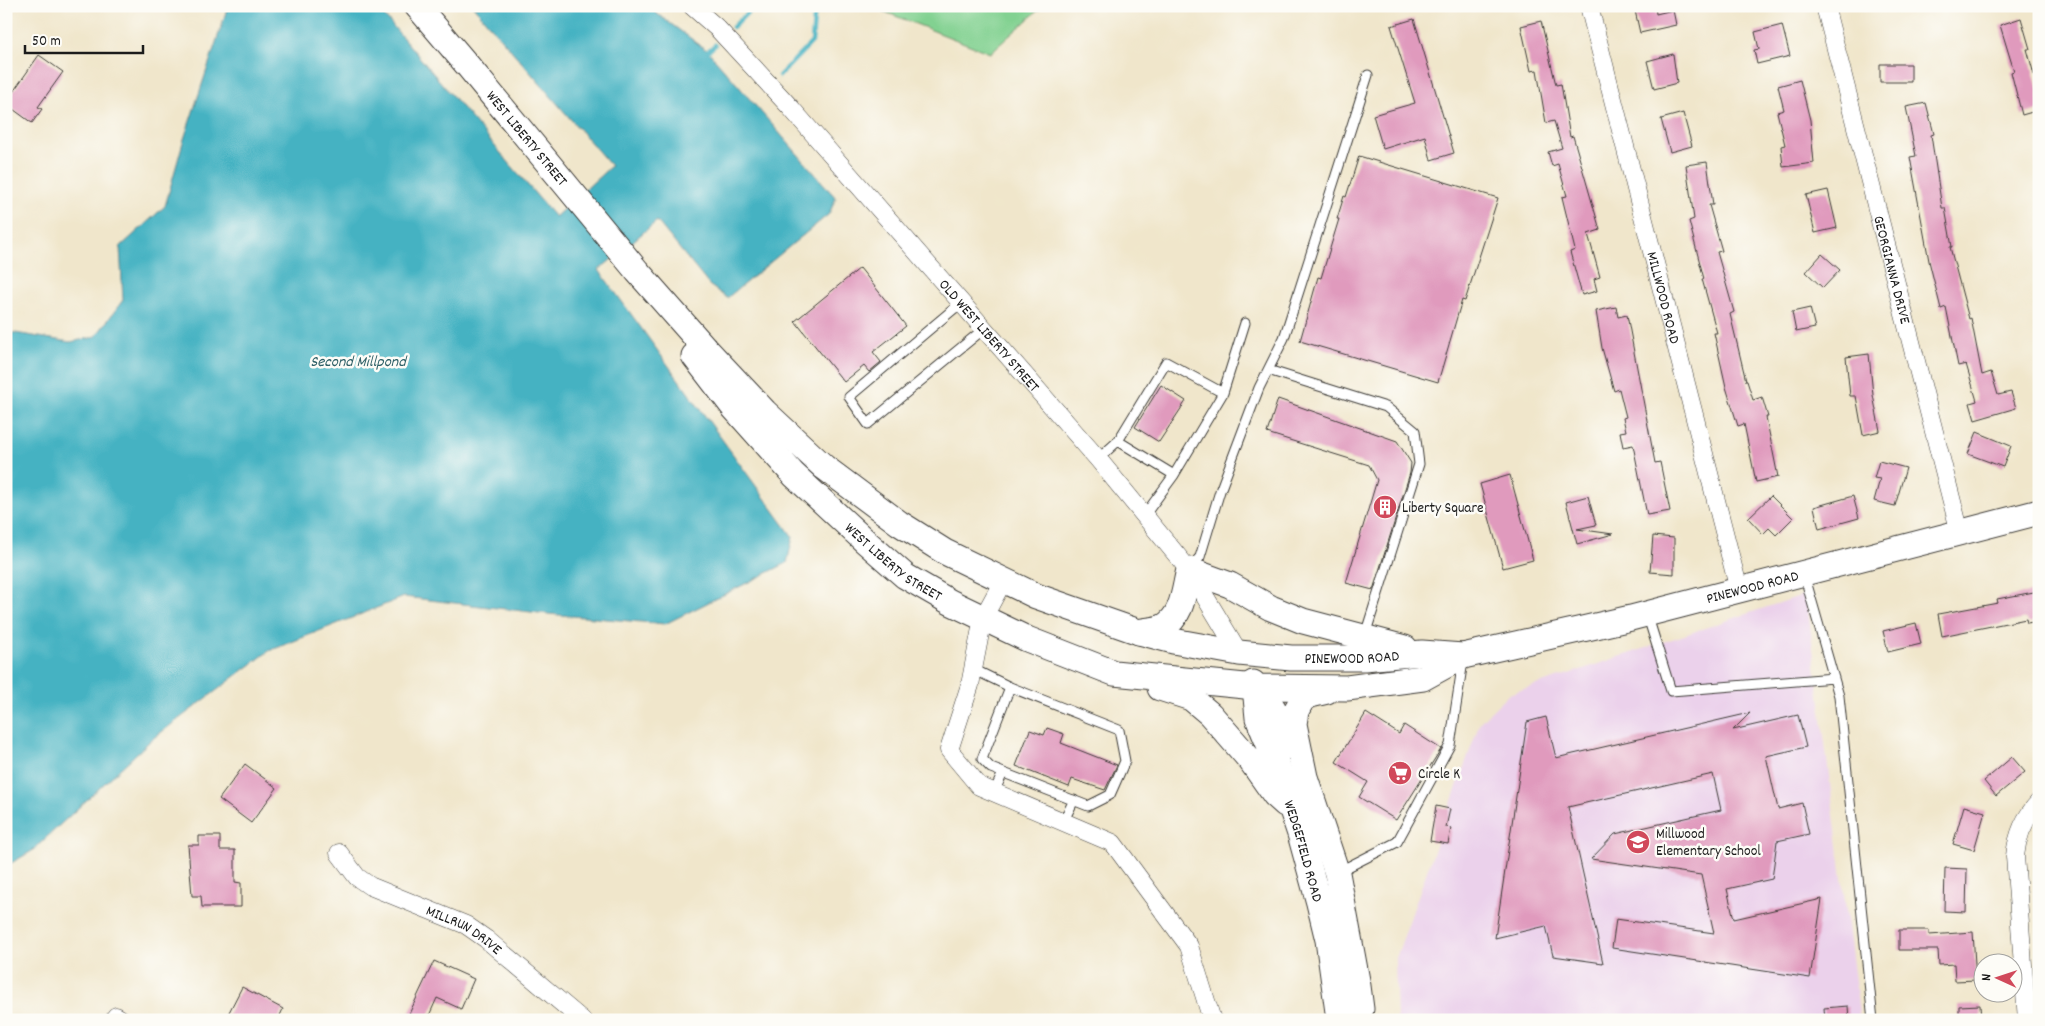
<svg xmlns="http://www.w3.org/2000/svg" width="2045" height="1026" viewBox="0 0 2045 1026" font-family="Dekko,sans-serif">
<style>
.built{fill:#ebd1eb}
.green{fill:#82d191;stroke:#4f7656}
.water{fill:#45b2c2;stroke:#30676f}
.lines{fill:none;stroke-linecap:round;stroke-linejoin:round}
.stream{stroke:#45b2c2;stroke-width:4.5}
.building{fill:#e09abd}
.service-casing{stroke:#3c3a36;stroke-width:11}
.minor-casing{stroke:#3c3a36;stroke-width:19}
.secondary-casing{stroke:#3c3a36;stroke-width:27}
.service{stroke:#fff;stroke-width:9}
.minor{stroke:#fff;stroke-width:18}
.secondary{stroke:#fff;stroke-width:25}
.labels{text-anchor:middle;stroke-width:5;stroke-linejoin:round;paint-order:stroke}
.street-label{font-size:15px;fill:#1c1c1c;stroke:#fdfcf7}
.poi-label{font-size:15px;fill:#1c1c1c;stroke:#fdfcf7;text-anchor:start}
.water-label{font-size:16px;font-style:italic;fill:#2e6067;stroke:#fdfcf7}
</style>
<rect width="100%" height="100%" fill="#fdfcf7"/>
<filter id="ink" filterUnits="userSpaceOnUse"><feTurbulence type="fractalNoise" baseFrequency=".02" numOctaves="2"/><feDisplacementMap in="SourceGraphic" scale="10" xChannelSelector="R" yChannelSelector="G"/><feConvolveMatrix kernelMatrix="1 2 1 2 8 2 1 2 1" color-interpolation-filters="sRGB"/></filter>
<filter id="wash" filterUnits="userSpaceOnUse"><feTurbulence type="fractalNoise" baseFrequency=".0096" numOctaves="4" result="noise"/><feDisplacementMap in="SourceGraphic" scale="20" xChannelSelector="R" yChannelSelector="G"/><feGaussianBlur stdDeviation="1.12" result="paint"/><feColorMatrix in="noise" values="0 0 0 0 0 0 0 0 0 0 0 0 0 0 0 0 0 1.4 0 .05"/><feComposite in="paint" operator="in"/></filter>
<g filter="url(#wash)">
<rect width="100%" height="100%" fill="#f0e6cb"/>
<path class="built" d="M 1806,594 L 1860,1020 L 1397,1020 L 1395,961 L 1480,722 L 1509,694 Z"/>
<path class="green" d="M 870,6 L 1043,6 L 990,53 Z"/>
<path class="water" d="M 228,6 L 376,6 L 555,217 L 611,166 L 473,6 L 645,6 L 652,10 L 708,51 L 836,198 L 829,214 L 727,298 L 709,285 L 657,221 L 599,270 L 793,537 L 787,563 L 665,624 L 548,614 L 404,597 L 269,651 L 151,740 L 32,851 L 6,866 L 6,333 L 9,332 L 70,342 L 95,337 L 123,300 L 120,247 L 165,206 L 183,142 Z"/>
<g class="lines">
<path class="stream" d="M 733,27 L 754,6
M 708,51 L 715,45
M 779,76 L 812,42 L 815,6"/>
</g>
<g id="blocks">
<path class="building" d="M 1634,6 L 1655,6 L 1656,14 L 1673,10 L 1676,25 L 1640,33 Z
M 2021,18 L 2030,49 L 2027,49 L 2039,93 L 2039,110 L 2022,115 L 2011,72 L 2014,71 L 2000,25 Z
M 1414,19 L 1454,153 L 1431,160 L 1425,136 L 1383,149 L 1373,115 L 1415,103 L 1391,26 Z
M 1541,21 L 1556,85 L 1561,84 L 1570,137 L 1573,136 L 1600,230 L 1588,234 L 1600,277 L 1594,279 L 1597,291 L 1582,295 L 1570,252 L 1575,250 L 1562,197 L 1567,196 L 1558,164 L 1552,166 L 1548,152 L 1562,148 L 1554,121 L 1546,123 L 1537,70 L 1531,71 L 1521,26 Z
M 1782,25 L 1790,56 L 1757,64 L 1754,50 L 1759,49 L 1755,32 Z
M 1673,54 L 1677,83 L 1654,89 L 1647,61 Z
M 39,55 L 63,72 L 38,107 L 42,109 L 32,123 L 6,104 L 6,102 Z
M 1880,64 L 1911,64 L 1911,82 L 1880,82 Z
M 1800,80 L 1810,120 L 1814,163 L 1783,167 L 1781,146 L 1785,145 L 1777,112 L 1784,110 L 1778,86 Z
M 1926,103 L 1934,134 L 1931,135 L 1942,208 L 1945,208 L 1952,247 L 1950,247 L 1969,319 L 1971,318 L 1982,375 L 1991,372 L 1998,395 L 2011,392 L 2016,408 L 1975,420 L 1970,403 L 1977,401 L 1966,364 L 1958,366 L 1946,307 L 1941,309 L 1929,261 L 1910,157 L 1916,156 L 1906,107 Z
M 1683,113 L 1692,146 L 1670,152 L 1661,119 Z
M 1359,156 L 1498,198 L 1465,301 L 1462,300 L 1438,382 L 1300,341 L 1318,277 L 1321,278 L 1339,219 L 1337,219 L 1344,196 L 1346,197 Z
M 1707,162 L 1713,205 L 1709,205 L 1722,251 L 1717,252 L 1734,312 L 1730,314 L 1746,381 L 1747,381 L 1753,400 L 1762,397 L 1768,417 L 1766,417 L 1778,477 L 1756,482 L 1744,424 L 1738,426 L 1726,387 L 1714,333 L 1717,333 L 1702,279 L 1704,279 L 1689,221 L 1694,219 L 1686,165 Z
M 1828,190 L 1837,228 L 1815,233 L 1806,195 Z
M 1822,254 L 1840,270 L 1823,288 L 1806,272 Z
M 860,268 L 906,326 L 873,352 L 881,362 L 869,372 L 864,366 L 844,382 L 795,321 Z
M 1616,307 L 1618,317 L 1627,315 L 1655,463 L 1660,462 L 1670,511 L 1647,515 L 1633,445 L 1623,447 L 1620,432 L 1626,431 L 1623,418 L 1626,417 L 1619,389 L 1614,391 L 1602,348 L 1596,311 Z
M 1810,308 L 1815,328 L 1796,332 L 1792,312 Z
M 1869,354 L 1873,395 L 1880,431 L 1863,435 L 1856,396 L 1850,396 L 1846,357 Z
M 1161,385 L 1186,401 L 1159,442 L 1135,427 Z
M 1278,399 L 1397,441 L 1411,463 L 1410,473 L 1373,590 L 1346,583 L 1377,480 L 1369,465 L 1267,433 Z
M 1977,432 L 2011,446 L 2003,467 L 1968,454 Z
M 1879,461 L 1906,468 L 1895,506 L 1874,501 L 1880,479 L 1874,478 Z
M 1510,475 L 1533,560 L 1503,568 L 1480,484 Z
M 1588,496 L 1596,525 L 1577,529 L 1613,534 L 1577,544 L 1566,502 Z
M 1771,496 L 1793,518 L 1776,535 L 1769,528 L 1763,534 L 1748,518 Z
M 1853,496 L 1859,518 L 1819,529 L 1814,507 Z
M 1653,536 L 1674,538 L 1674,574 L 1650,572 Z
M 2039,591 L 2039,621 L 2027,623 L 2026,619 L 1942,636 L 1938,614 L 1998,603 L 1997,599 Z
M 1916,623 L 1921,644 L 1888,652 L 1883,631 Z
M 1366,713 L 1399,734 L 1404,725 L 1441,749 L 1396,820 L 1359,797 L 1368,782 L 1336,762 Z
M 1750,713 L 1733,730 L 1798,715 L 1806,747 L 1766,756 L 1778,809 L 1802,803 L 1809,834 L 1777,841 L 1772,879 L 1727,889 L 1734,919 L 1822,899 L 1810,978 L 1612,948 L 1616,919 L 1714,933 L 1701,875 L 1591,859 L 1615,834 L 1721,810 L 1713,774 L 1568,807 L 1603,963 L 1553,956 L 1546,926 L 1495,938 L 1527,722 L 1546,717 L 1556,758 Z
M 1047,728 L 1064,734 L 1061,743 L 1117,765 L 1105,790 L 1072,779 L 1069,787 L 1016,766 L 1030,730 L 1044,735 Z
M 2012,757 L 2025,772 L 1996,796 L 1984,781 Z
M 245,764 L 277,788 L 251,823 L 219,799 Z
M 1436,806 L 1450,809 L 1446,827 L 1451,828 L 1448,844 L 1430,841 Z
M 1964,806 L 1985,812 L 1974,850 L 1953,844 Z
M 199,836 L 220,836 L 220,850 L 235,850 L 235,882 L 241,883 L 241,907 L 202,907 L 201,896 L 192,896 L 188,845 L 199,845 Z
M 1945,868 L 1967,869 L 1966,912 L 1944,911 Z
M 1899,930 L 1929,930 L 1929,935 L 1973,932 L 1976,980 L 1955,981 L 1954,964 L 1939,965 L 1938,950 L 1899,950 Z
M 434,961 L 474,979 L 461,1009 L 437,998 L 427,1020 L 421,1020 L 409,1014 Z
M 242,987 L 283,1009 L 278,1020 L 225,1020 Z
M 1980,1005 L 1981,1020 L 1959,1020 L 1959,1006 Z
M 1848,1006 L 1849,1020 L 1825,1020 L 1824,1008 Z"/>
</g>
</g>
<g filter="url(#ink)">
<use href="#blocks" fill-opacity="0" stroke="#3c3a36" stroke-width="1"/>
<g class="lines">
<g class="service-casing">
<path id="service" d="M 962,302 L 849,397 L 868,424 L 985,328
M 1268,370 L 1386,407 L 1415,431 L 1419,464 L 1365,635
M 1223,393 L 1245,323
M 1098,459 L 1118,441
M 1144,516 L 1174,475 L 1223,393 L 1166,362 L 1118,441 L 1174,475
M 1190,568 L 1200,557 L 1220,491 L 1259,388 L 1284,338 L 1368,75
M 1804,574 L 1839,696 L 1873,1020
M 1647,614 L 1671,691 L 1834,678
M 973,669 L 1010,687 L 982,759 L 991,768 L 1088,806 L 1110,795 L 1125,761 L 1119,730 L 1010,687
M 994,792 L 1003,773
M 1063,822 L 1074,800
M 1338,872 L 1397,842 L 1450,745 L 1463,661"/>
</g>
<g class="minor-casing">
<g id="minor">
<path id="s1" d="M 692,6 L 717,28 L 790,107 L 1098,459 L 1189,570 L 1239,653"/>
<path id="s2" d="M 1589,6 L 1739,590"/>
<path id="s3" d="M 1825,6 L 1960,533"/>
<path d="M 1003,581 L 983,618 L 970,685 L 949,750 L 979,786 L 1113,843 L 1189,946 L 1212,1020"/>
<path id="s4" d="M 339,853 L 357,877 L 370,886 L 466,925 L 486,939 L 582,1020"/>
<path d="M 116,1016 L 122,1020"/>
<path d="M 2027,1020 L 2015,856 C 2017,836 2025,817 2039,802"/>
</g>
</g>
<g class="secondary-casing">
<g id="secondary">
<path id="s5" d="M 417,6 L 468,66 L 637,271 L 705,348 L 765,412 L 824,467 L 899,523 L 945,552 L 1036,596 L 1139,632 L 1173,641 L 1239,653 L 1291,658 L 1364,658 L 1422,653 L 1463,656 L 1631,618 L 2039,512"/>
<path id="s6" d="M 694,356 L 734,408 L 794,475 L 865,541 L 905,576 L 950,602 L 1027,639 L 1114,673 L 1255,687 L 1347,688 L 1423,678 L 1463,656"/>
<path d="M 1139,632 C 1146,630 1156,630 1163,627 C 1183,617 1184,589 1189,570 L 1230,585 L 1271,608 L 1303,621 L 1405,648"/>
<path d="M 1253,683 L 1273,708 L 1292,747"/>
<path id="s7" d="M 1255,687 L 1258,718 L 1275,759 L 1300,834 L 1319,903 L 1328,940 L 1338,1012 L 1342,1020"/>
<path d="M 1160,688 L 1191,698 L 1210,714 L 1251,761 L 1275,795 L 1285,804"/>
<path d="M 1327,691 L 1310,695 L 1302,700 L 1296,711 L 1294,724 L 1305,777 L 1337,873 L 1358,986 L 1361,1009 L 1357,1020"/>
</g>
</g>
<use href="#service" class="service"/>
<use href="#minor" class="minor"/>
<use href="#secondary" class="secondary"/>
</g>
</g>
<defs>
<g id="building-disc" transform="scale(1.25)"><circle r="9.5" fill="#d1495b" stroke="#fdfcf7"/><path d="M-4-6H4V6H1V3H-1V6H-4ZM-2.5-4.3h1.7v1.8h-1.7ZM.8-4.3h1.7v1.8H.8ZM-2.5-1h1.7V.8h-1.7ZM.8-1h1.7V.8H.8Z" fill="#fff"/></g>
<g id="supermarket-disc" transform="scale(1.25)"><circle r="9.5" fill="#d1495b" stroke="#fdfcf7"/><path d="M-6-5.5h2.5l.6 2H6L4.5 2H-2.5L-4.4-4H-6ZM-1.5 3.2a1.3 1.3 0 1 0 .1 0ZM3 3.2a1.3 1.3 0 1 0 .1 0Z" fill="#fff"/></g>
<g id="school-disc" transform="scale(1.25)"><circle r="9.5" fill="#d1495b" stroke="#fdfcf7"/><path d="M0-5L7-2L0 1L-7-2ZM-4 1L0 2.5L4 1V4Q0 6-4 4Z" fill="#fff"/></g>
</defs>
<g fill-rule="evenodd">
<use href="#building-disc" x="1385" y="507"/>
<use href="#supermarket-disc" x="1400" y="773"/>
<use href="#school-disc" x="1638" y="842"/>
</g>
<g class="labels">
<g class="street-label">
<text dy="5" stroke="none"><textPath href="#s5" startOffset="172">WEST LIBERTY STREET</textPath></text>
<text dy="5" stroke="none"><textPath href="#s3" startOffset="272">GEORGIANNA DRIVE</textPath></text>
<text dy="5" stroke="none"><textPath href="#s2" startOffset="301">MILLWOOD ROAD</textPath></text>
<text dy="5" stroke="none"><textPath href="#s1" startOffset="444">OLD WEST LIBERTY STREET</textPath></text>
<text dy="5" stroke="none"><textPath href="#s6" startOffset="288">WEST LIBERTY STREET</textPath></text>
<text dy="5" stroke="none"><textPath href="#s5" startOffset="1598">PINEWOOD ROAD</textPath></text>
<text dy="5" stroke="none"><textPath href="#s5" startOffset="1189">PINEWOOD ROAD</textPath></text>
<text dy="5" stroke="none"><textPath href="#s7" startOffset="172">WEDGEFIELD ROAD</textPath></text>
<text dy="5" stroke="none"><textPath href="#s4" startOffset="150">MILLRUN DRIVE</textPath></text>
</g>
<g class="poi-label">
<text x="1402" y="512">Liberty Square</text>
<text x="1418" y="778">Circle K</text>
<text x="1656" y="838">Millwood<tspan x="1656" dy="17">Elementary School</tspan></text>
</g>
<g class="water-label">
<text x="358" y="366">Second Millpond</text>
</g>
</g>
<rect width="2045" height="1026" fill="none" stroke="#fdfcf7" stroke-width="25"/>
<g transform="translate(1998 978) rotate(273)"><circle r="24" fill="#fdfcf7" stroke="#a3a29f"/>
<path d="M0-4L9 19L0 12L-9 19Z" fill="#d1495b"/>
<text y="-8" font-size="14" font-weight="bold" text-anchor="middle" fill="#1c1c1c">N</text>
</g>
<path d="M25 45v8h118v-8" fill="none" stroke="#1c1c1c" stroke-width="2.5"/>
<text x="32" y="45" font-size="15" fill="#1c1c1c" stroke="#fdfcf7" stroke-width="4" paint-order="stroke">50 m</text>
</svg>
